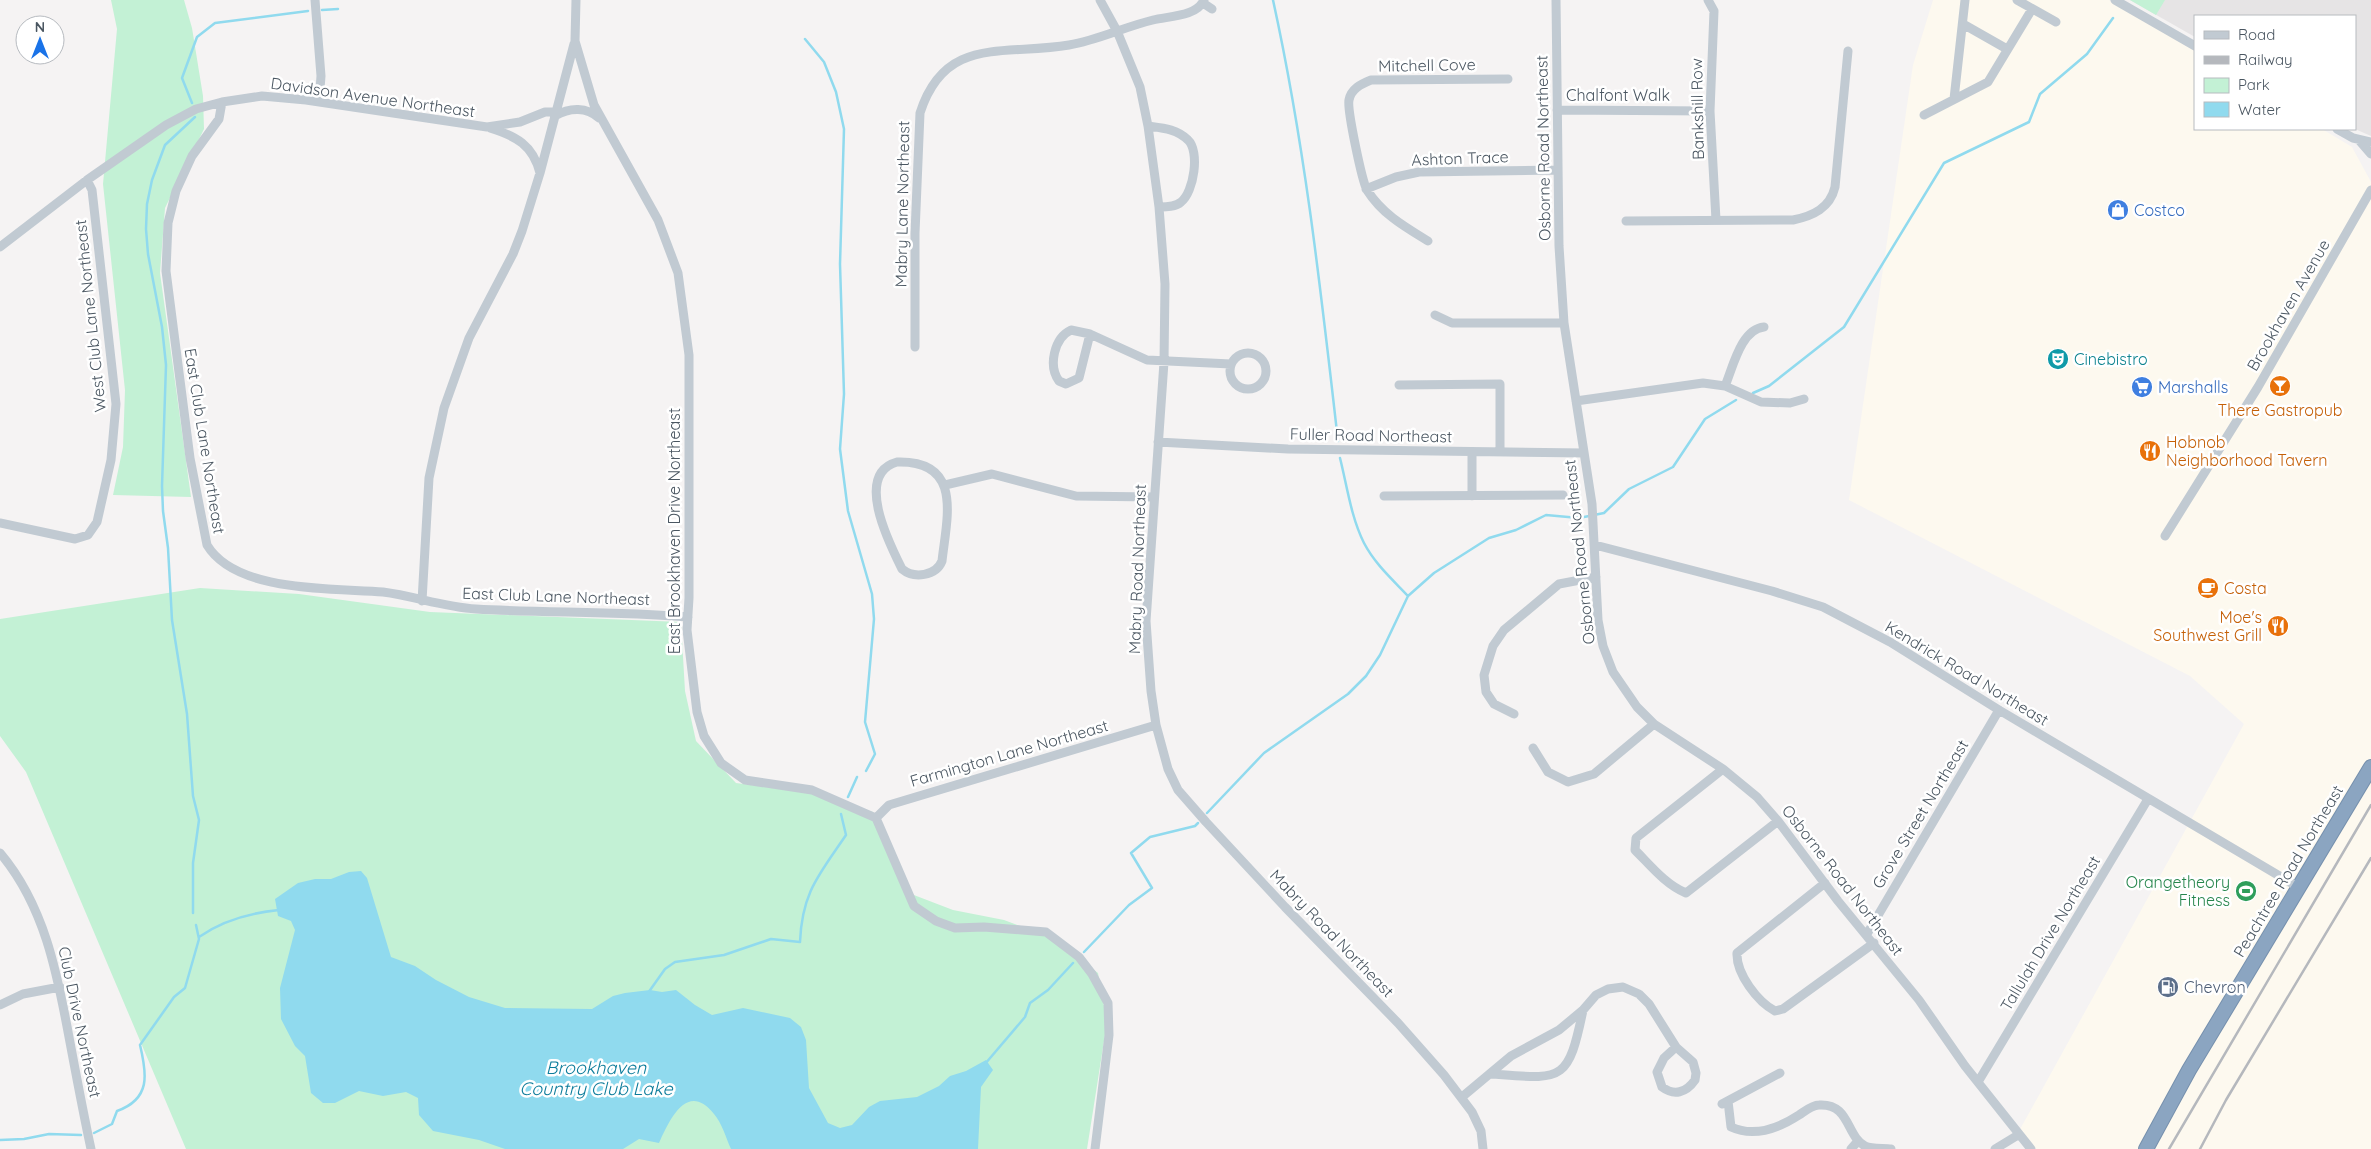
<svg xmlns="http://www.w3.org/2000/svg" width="2371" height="1149" viewBox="0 0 2371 1149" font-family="Quicksand,sans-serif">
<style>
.commercial{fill:#fdf9ef}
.education{fill:#e6e4e5}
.green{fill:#c3f1d5}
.water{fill:#90daee}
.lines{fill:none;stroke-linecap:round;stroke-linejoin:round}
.stream{stroke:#90daee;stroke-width:2.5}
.highway-casing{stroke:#7690ad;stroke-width:16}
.minor{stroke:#c1cad2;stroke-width:9}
.highway{stroke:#8ba5c1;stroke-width:14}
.rail{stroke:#b5b8bd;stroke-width:2.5}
.labels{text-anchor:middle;stroke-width:5;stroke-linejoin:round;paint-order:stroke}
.street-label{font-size:16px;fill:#4a5661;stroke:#fff}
.shop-label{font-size:16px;fill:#366cbe;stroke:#fff;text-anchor:start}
.culture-label{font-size:16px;fill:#0d838f;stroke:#fff;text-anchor:start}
.food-label{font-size:16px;fill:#c56008;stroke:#fff;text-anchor:start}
.leisure-label{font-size:16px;fill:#27864d;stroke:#fff;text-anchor:end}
.service-label{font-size:16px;fill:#4e5e75;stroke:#fff;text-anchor:start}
.water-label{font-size:18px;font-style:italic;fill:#0c7c9b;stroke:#fff}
</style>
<rect width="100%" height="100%" fill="#f5f3f3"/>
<path class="commercial" d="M 1933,0 L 2109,0 L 2195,51 L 2195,129 L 2322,129 L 2352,147 L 2371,182 L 2371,1149 L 2030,1149 L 2018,1133 L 2244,724 L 2190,676 L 1849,500 L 1913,65 Z"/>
<path class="education" d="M 2130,0 L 2371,0 L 2371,136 L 2355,129 L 2355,16 L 2195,16 L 2195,37 Z"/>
<path class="green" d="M 111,0 L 184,0 L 192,28 L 203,96 L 204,129 L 165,208 L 160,273 L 191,497 L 113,495 L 123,447 L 125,390 L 103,184 L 117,29 Z
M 2130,0 L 2165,0 L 2156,15 Z
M 200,588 L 299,594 L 430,612 L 681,622 L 685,691 L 696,741 L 736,783 L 812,793 L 873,812 L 906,892 L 953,910 L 1004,920 L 1053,938 L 1098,973 L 1107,1022 L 1087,1149 L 186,1149 L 26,772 L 0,736 L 0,619 Z"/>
<path class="water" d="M 361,871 L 367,878 L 391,957 L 415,966 L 436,980 L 469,997 L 505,1008 L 592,1009 L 613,996 L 625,993 L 650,990 L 662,992 L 676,990 L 695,1005 L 712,1015 L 743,1008 L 790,1018 L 801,1027 L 806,1040 L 809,1088 L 828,1123 L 840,1128 L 852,1125 L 869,1107 L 880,1101 L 917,1097 L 939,1086 L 950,1076 L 966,1071 L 986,1060 L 993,1070 L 981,1087 L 978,1149 L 731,1149 C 726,1138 722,1123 714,1114 C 687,1080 669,1121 659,1143 L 639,1139 L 623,1149 L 505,1149 L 479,1140 L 433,1131 L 419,1115 L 418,1098 L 406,1092 L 383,1096 L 359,1091 L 335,1103 L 323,1103 L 311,1093 L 305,1056 L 295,1046 L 281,1019 L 280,988 L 295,930 L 291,921 L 278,916 L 275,899 L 298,883 L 315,879 L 331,879 L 349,872 Z"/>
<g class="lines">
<path class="stream" d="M 1273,0 C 1305,146 1321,292 1338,441
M 322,10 L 338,9
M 805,39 L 824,62 L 836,92 L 844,129 L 840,264 L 844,394 L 840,449 L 848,511 L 872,594 L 874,619 L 865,722 L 875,754 L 866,771
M 192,103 L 182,78 L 197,37 L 215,23 L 308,11
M 1753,393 L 1769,386 L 1844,327 L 1944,163 L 2029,122 L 2040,94 L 2087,54 L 2113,18
M 1340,458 C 1347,486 1351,517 1364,543 C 1375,564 1392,579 1408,596
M 848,797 L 857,777
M 1207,813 L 1264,753 L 1348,694 L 1366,676 L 1380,655 L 1408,596 L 1434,573 L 1489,538 L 1516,530 L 1546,515 L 1579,518 L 1604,513 L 1629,489 L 1673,467 L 1705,419 L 1736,400
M 193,913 L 193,863 L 199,820 L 193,796 L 187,714 L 172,620 L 168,548 L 163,511 L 162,486 L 166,365 L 162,327 L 148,254 L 146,229 L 147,204 L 152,180 L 165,145 L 195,117
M 199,937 C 223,920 249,913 279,910
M 1084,952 L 1129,905 L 1152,888 L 1131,853 L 1150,837 L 1195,826 L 1198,823
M 648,993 L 665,969 L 675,962 L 724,955 L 771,939 L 800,942 C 802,892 819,875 846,835 L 841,814
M 985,1064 L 1025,1017 L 1030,1003 L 1048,990 L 1073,963
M 94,1133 L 112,1124 L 117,1111 C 151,1099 147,1074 140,1045 L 174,997 L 185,988 L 199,939 L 196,925
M 0,1140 L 24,1139 L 49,1134 L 81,1135"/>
<g class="highway-casing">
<path id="highway" d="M 2146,1149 L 2189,1070 L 2371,767"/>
</g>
<path class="minor" d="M 315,0 L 321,76 L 319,102
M 576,0 L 575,41 L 594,105 L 658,220 L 678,273 L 689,355 L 689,598 L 687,630 L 697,712 L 704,736 L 721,763 L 745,780 L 812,790 L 876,818 L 914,906 L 936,921 L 955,928 L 984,927 L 1046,932 L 1079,957 L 1092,974 L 1108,1003 L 1109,1035 L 1095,1149
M 1100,0 L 1117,31 L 1140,87 L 1148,126 L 1159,207 L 1165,284 L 1164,362 L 1146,621 L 1151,691 L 1156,725 L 1168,769 L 1178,790 L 1206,822 L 1285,907 L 1398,1023 L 1444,1075 L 1472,1112 L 1481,1131 L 1483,1149
M 1556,0 L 1559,246 L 1564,323 L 1592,504 L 1598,620 L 1603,646 L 1613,672 L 1637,707 L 1654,724 L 1723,769 L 1757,797 L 1778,821 L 1838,901 L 1919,1000 L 1965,1066 L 2031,1149
M 1708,0 L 1714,11 L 1710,111 L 1716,220
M 2017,0 L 2056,22
M 2115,0 L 2195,46
M 1203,3 L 1212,9
M 1963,24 L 2007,49
M 1954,99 L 1965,0
M 222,102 L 219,119 L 192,156 L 176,191 L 168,223 L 166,271 L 190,458 L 207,545 C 236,593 333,588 383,592 C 414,596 444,607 476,609 C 546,613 617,611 688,617
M 1557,110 L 1710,111
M 1924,115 L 1988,82 L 2032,9
M 555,116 C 570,107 587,107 599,118
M 1148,126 C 1163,128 1177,129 1188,140 C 1200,151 1194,192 1181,202 C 1176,207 1166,207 1159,207
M 490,128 C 516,136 533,145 540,173
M 2337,129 L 2353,138 L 2371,142
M 2358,139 L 2371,154
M 1366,189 L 1396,177 L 1419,172 L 1558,170
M 1626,221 L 1793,220 C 1813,216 1830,208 1835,187 L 1848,51
M 1428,241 C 1405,227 1382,214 1367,190 C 1362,181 1347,110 1349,100 C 1351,89 1361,84 1371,80 L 1508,79
M 0,247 L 87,180 L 166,125 L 196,109 L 222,102 L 262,96 L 306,100 L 487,127 L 520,122 L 545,112 L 552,112 L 555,116
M 1435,315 L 1452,323 L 1564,323
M 1071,330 L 1090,334 L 1079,378 L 1066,384 L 1059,381 C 1048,366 1054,338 1071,330 Z
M 1090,334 L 1147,360 L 1231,364
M 915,347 L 915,233 L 920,113 C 945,35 1004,56 1069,45 C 1098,40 1124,27 1153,20 C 1169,16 1196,17 1204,0
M1230 371a18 18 0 1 1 36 0a18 18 0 1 1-36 0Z
M 1399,385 L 1500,384 L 1500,452
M 1725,386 C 1733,367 1741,329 1764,327
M 1576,401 L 1703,383 L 1725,386 L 1761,402 L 1790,403 L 1804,399
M 1158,442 L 1288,449 L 1584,453
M 1472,452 L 1472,496
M 897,462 C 963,460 947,517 942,561 C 936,576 914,579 902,569 C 889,543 854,474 897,462 Z
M 945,485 L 992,474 L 1076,496 L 1153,497
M 1384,496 L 1563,495
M 0,523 L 75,539 L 88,535 L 97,522 L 111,460 L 116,404 L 92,190 L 87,180
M 2165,536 L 2258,387 L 2371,190
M 1595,545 L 1772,591 L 1823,607 L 1890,642 L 1999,710 L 2298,887
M 422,601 L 429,478 L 444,408 L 469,338 L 513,254 L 522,231 L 540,173 L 574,44
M 1514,714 L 1494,704 L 1486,692 L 1484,675 L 1493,646 L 1504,630 L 1559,584 L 1596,577
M 1533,748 L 1548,772 L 1568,782 L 1594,774 L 1654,724
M 1723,769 L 1636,838 L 1635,850 C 1650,865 1666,885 1686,893 L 1778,821
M 876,818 L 889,805 L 1156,725
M 0,853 C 44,905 57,972 69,1037 C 76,1074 83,1112 91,1149
M 1825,883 L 1737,953 C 1736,974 1758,1002 1775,1011 L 1783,1009 L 1874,943
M 1867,934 L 1999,710
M 0,1005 L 23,994 L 60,987
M 1491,1074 C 1562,1079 1568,1084 1583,1010
M 1978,1082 L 2148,799
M 1462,1097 L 1511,1056 L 1559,1030 L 1583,1010 L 1596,995 L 1608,989 L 1623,987 L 1639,994 L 1649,1004 L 1676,1047 L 1693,1062 L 1696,1073 L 1695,1080 C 1686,1093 1674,1096 1662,1087 L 1657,1072 L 1664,1058 L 1676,1047
M 1728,1101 L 1731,1127 C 1755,1138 1779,1128 1799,1115 C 1805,1111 1812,1105 1819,1105 C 1850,1103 1846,1136 1865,1146 C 1871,1149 1884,1148 1891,1149
M 1722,1104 L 1780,1073
M 1851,1149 L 1858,1141
M 1995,1149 L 2018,1135"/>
<use href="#highway" class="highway"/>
<path class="rail" d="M 2169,1149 L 2371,805
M 2200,1149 L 2226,1100 L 2371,858"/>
</g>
<defs>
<g id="shop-disc" transform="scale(1.125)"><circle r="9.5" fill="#3f7fe0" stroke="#fff"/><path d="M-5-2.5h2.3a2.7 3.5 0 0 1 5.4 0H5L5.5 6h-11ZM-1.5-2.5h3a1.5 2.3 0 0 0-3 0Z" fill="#fff"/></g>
<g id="theatre-disc" transform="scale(1.125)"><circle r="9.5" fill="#0f9aa8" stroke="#fff"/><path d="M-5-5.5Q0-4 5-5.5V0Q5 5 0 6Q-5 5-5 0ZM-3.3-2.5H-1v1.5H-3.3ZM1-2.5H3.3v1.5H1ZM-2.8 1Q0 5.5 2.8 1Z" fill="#fff"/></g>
<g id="bar-disc" transform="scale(1.125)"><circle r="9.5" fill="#e8710a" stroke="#fff"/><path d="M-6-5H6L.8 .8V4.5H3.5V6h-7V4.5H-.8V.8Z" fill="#fff"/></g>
<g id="supermarket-disc" transform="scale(1.125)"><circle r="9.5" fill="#3f7fe0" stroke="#fff"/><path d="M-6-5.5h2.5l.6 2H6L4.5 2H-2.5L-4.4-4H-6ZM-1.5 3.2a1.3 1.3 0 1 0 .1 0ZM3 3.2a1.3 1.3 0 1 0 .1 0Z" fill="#fff"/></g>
<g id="restaurant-disc" transform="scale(1.125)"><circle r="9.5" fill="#e8710a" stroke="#fff"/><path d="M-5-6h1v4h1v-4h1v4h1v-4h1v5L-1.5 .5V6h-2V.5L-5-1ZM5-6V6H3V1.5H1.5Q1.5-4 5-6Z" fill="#fff"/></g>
<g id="cafe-disc" transform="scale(1.125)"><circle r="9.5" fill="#e8710a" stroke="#fff"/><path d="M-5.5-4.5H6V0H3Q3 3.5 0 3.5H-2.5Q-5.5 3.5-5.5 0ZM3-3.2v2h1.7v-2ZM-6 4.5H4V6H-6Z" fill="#fff"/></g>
<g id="stadium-disc" transform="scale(1.125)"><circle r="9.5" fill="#2e9e5b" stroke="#fff"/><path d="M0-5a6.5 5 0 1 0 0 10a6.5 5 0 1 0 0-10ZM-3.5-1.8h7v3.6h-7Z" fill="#fff"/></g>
<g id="fuel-disc" transform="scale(1.125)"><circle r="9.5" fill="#5c6f8a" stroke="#fff"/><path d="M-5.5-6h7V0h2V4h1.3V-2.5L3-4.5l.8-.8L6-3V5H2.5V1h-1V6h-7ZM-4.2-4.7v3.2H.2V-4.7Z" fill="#fff"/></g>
</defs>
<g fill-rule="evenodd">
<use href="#shop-disc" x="2118" y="210"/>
<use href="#theatre-disc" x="2058" y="359"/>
<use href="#bar-disc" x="2280" y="386"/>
<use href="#supermarket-disc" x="2142" y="387"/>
<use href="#restaurant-disc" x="2150" y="451"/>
<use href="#cafe-disc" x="2208" y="588"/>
<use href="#restaurant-disc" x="2278" y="626"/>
<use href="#stadium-disc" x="2246" y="891"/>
<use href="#fuel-disc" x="2168" y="987"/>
</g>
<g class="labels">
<g class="street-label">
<text transform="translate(1427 65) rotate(-1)" y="6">Mitchell Cove</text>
<text x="1618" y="101">Chalfont Walk</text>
<text transform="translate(373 97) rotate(8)" y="6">Davidson Avenue Northeast</text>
<text transform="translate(1697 109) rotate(-91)" y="6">Bankshill Row</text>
<text transform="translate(1543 148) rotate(-91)" y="6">Osborne Road Northeast</text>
<text transform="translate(1460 158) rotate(-2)" y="6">Ashton Trace</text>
<text transform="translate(902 204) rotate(-89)" y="6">Mabry Lane Northeast</text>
<text transform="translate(2288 305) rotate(-60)" y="6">Brookhaven Avenue</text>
<text transform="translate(90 316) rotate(-96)" y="6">West Club Lane Northeast</text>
<text transform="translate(1371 435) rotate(1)" y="6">Fuller Road Northeast</text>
<text transform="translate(205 441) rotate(81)" y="6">East Club Lane Northeast</text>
<text transform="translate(674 531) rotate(-90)" y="6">East Brookhaven Drive Northeast</text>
<text transform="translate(1579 552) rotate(-96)" y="6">Osborne Road Northeast</text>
<text transform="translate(1137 569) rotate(-88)" y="6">Mabry Road Northeast</text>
<text transform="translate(556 596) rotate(2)" y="6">East Club Lane Northeast</text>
<text transform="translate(1967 673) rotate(31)" y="6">Kendrick Road Northeast</text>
<text transform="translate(1009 753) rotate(-16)" y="6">Farmington Lane Northeast</text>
<text transform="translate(1920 814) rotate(-59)" y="6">Grove Street Northeast</text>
<text transform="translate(2288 871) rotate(-59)" y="6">Peachtree Road Northeast</text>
<text transform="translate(1843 880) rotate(52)" y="6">Osborne Road Northeast</text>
<text transform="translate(1332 933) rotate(46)" y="6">Mabry Road Northeast</text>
<text transform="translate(2050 933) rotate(-59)" y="6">Tallulah Drive Northeast</text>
<text transform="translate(80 1022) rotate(78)" y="6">Club Drive Northeast</text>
</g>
<g class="shop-label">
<text x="2134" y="216">Costco</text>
<text x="2158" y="393">Marshalls</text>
</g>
<g class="culture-label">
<text x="2074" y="365">Cinebistro</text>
</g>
<g class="food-label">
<text x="2280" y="416" text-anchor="middle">There Gastropub</text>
<text x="2166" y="448">Hobnob<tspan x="2166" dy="18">Neighborhood Tavern</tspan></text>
<text x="2224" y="594">Costa</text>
<text x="2262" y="623" text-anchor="end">Moe's<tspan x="2262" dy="18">Southwest Grill</tspan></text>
</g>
<g class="leisure-label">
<text x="2230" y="888">Orangetheory<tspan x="2230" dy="18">Fitness</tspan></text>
</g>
<g class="service-label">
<text x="2184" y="993">Chevron</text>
</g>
<g class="water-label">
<text x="596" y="1074">Brookhaven<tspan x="596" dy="21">Country Club Lake</tspan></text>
</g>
</g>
<rect x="2194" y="15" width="162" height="115" fill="#ffffff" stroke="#b7bbc0"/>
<rect x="2204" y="31" width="25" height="8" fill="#c1cad2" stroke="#b7bbc0"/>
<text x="2238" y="40" font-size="15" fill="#4a5661">Road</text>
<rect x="2204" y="56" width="25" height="8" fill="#b5b8bd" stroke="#b7bbc0"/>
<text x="2238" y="65" font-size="15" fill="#4a5661">Railway</text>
<rect x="2204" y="78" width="25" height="15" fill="#c3f1d5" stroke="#b7bbc0"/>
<text x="2238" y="90" font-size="15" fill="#4a5661">Park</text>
<rect x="2204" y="102" width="25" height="15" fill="#90daee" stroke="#b7bbc0"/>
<text x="2238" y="115" font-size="15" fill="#4a5661">Water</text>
<g transform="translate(40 40)"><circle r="24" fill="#ffffff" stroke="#b7bbc0"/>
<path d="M0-4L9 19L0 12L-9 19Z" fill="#1a73e8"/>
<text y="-8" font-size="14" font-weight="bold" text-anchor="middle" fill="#4a5661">N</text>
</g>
</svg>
